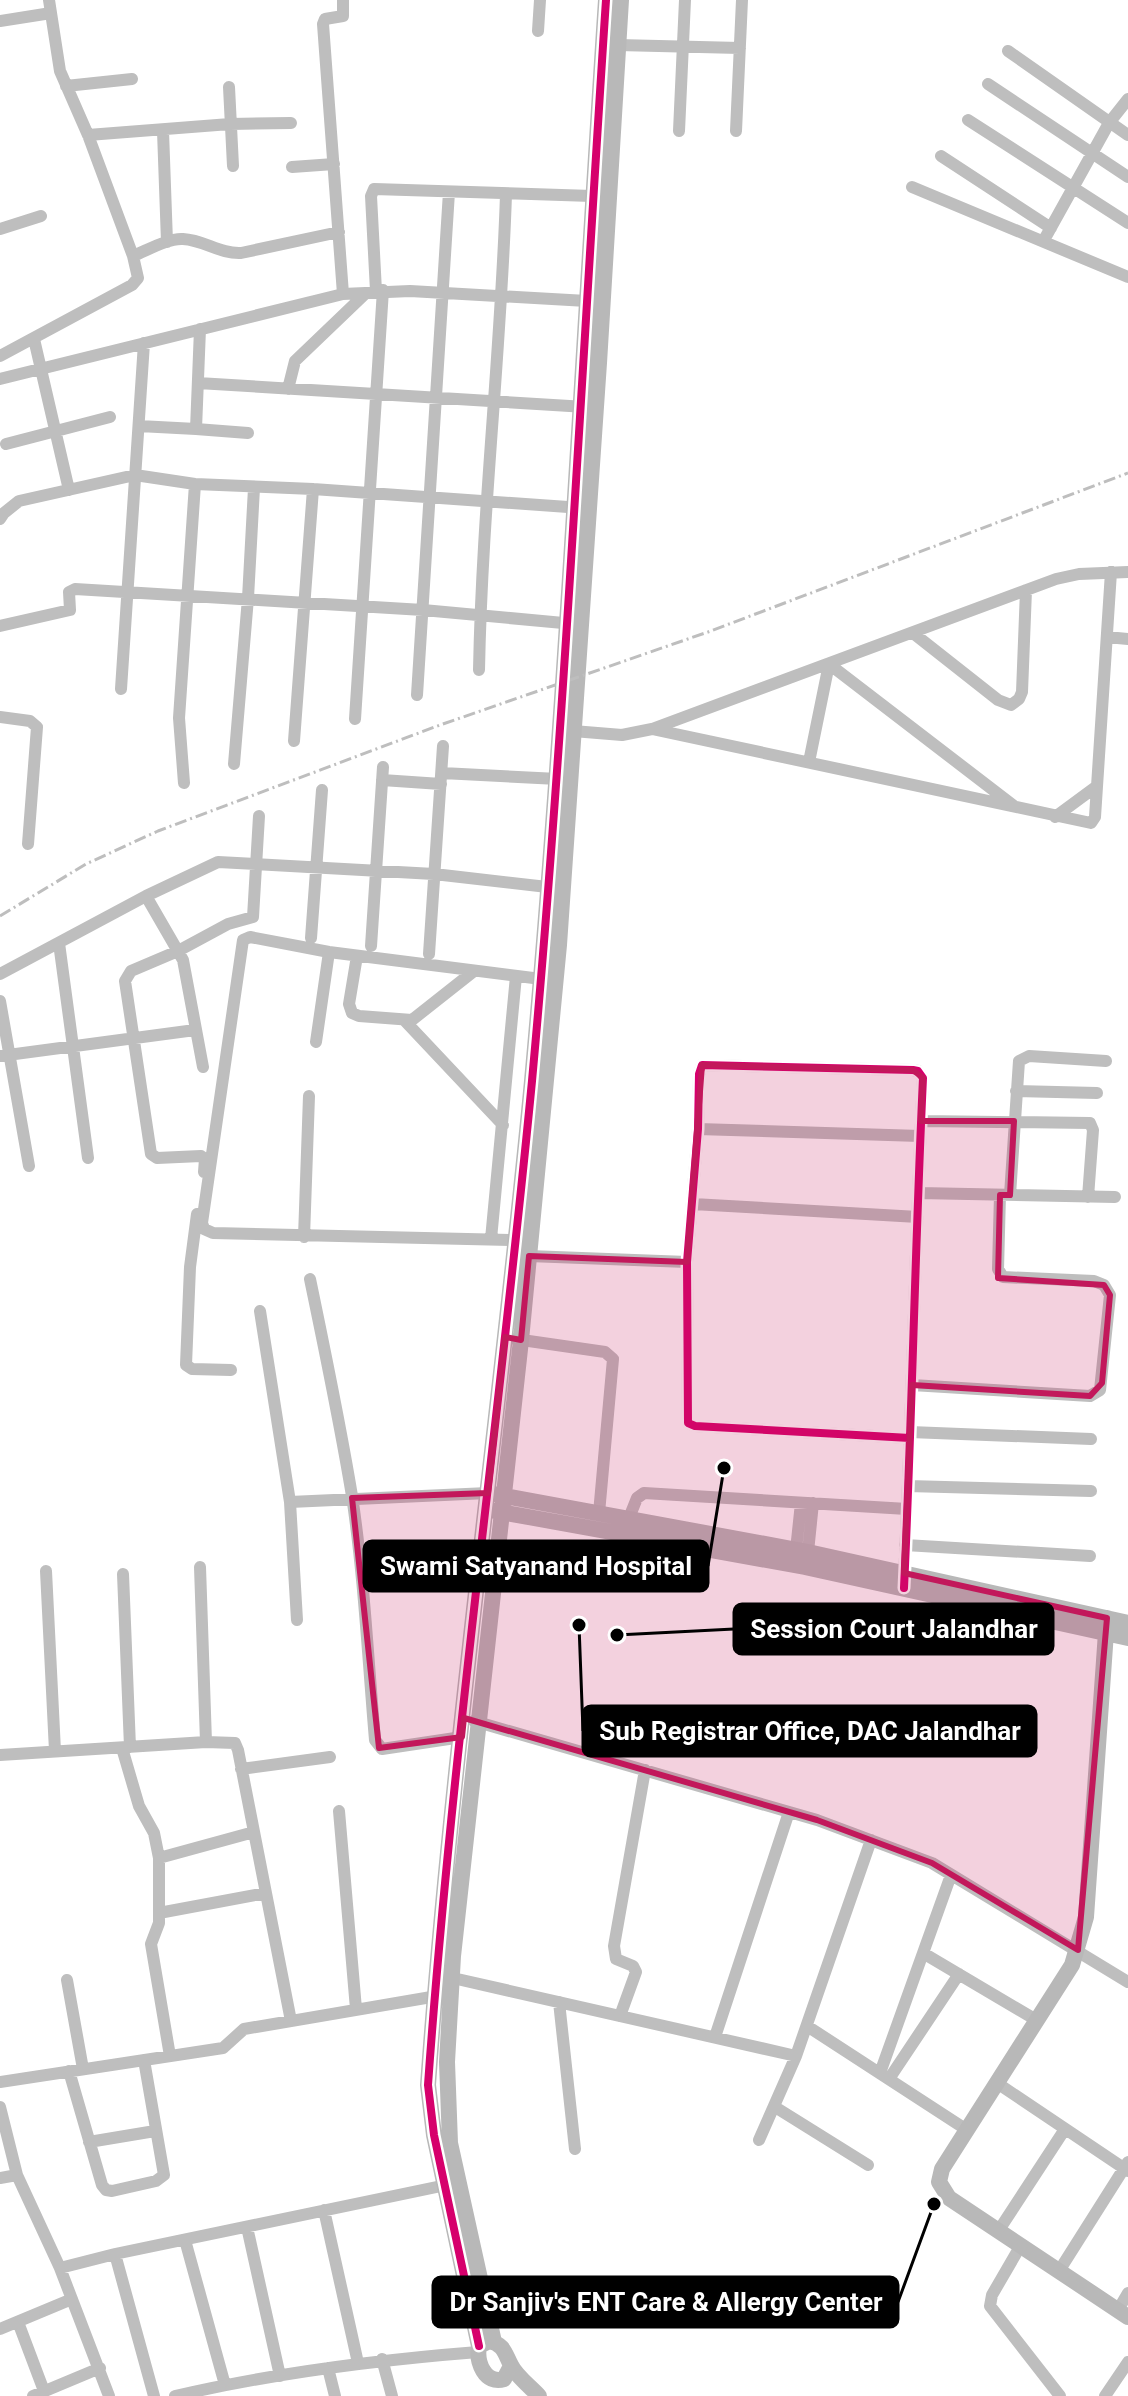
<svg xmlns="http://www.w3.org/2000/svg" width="1128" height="2396" viewBox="0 0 1128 2396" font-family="Roboto,sans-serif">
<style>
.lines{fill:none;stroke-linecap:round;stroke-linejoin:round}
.street{stroke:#bebebe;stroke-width:12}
.secondary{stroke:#b8b8b8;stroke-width:16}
.rail{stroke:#bebebe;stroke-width:3;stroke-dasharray:12 4 2 4;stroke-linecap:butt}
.cycleway-casing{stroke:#fff;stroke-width:13}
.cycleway{stroke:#d6006c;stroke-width:8}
.marked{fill:#c2185b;fill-opacity:0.2;stroke:#c2185b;stroke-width:6;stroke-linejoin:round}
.leader{fill:none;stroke:#000;stroke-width:3}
.callout-dot{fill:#000;stroke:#fff;stroke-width:3}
.callout{fill:#000;stroke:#000;stroke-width:3}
.callout-label{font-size:26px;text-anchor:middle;font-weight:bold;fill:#fff}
</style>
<rect width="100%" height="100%" fill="#fff"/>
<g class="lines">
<path class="street" d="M 0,21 L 51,13
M 538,31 L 540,0
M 618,45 L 740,48
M 1008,51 L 1128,135
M 988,84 L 1128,177
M 66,86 L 132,79
M 229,87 L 233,166
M 968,120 L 1128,223
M 163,131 L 167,242
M 679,131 L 685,0
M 736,131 L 742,0
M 88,135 L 230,124 L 291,123
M 941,156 L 1051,228
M 292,167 L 334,164
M 912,187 L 1128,277
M 0,229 L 41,216
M 1044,240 L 1109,123 L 1128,99
M 133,256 C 148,250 168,238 183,239 C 204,240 220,254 241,253 L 339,232
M 376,291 L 371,196 L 374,189 L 592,196
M 343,294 L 323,24 L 325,19 L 343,16 L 343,0
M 34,339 L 69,490
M 0,356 L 132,285 L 138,278 L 133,256 L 88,135 L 60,71 L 49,0
M 0,379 L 343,294 L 410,291 L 587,301
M 198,383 L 586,407
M 288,389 L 295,361 L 366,293
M 139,426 L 196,429 L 200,329
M 196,429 L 248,433
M 6,444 L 110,417
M 0,519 L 4,513 L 19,501 L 135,475 L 195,484 L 313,489 L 582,508
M 0,626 L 70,610 L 69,592 L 75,589 L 423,610 L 574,624
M 913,633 L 998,700 L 1011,705 L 1019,699 L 1022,692 L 1026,590
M 1107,637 L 1128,639
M 479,670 C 482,510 501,353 506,194
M 121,689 L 144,343
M 417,695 L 449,192
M 0,717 L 30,721 L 37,727 L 28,844
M 355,719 L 383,290
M 652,729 L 1091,823 L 1095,817 L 1111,572
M 573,731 L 622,735 L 652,729 L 1056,579 L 1079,574 L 1128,572
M 294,741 L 313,489
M 809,762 L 829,664 L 1014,806
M 234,764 L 248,598 L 254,488
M 442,773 L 558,779
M 382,780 L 441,784
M 184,783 L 179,718 L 195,484
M 1055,817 L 1097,786
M 146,896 L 183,960 L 203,1067
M 311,938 L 322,790
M 59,943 L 88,1158
M 371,946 L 383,767
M 429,954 L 443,746
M 357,956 L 349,1004 L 352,1013 L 359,1016 L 412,1020 L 474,971
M 0,974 L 146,896 L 218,862 L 434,874 L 556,888
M 0,1001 L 29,1166
M 405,1021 L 503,1125
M 316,1042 L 329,952
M 0,1056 L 195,1030
M 1016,1091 L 1097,1093
M 921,1121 L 1090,1123 L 1093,1130 L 1088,1197
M 698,1129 L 920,1136
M 204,1172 L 205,1159 L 201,1156 L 157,1158 L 151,1154 L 125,981 L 131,971 L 178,951 L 228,924 L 253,917 L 259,816
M 919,1193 L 1115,1197
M 1010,1195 L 1019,1061 L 1029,1056 L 1106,1061
M 693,1204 L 918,1217
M 197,1214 L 190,1267 L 186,1365 L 192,1369 L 231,1370
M 304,1237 L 309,1096
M 491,1239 L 516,976
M 515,1240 L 213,1233 L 204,1229 L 202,1223 L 243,940 L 250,937 L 329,952 L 541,979
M 529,1256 L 687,1262
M 310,1279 C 325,1351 340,1423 352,1496 C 364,1576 368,1659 375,1740 L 382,1749 L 462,1737
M 260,1311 L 290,1502 L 297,1620
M 515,1339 L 605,1352 L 613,1359 L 599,1513
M 912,1385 L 1090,1396 L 1100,1390 L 1110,1295 L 1104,1285 L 1094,1281 L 1003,1277 L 998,1269 L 1000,1195
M 910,1432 L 1091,1439
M 908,1486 L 1091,1491
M 290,1502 L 488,1493
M 629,1518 L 637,1498 L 644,1493 L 907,1509
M 905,1545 L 1090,1556
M 796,1550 L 801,1503
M 808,1552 L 813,1503
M 200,1567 L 206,1742
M 46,1571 L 55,1751
M 123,1574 L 130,1747
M 904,1579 C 912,1412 915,1245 923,1078 L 918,1071 L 913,1070 L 702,1065 L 699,1074 L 698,1129 L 687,1262 L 688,1423 L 695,1426 L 910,1438
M 474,1721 L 817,1820 L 932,1863 L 1128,1982
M 122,1748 L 139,1806 L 154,1833 L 159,1858 L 159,1923 L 151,1944 L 170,2056
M 0,1755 L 206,1742 L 235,1743 L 238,1750 L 291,2021
M 241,1769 L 330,1757
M 339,1811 L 356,2009
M 159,1858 L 254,1832
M 159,1913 L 266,1893
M 923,1953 L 1038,2021
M 444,1976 L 796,2056
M 67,1980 L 83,2069
M 559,2002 L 575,2149
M 620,2016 L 636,1972 L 633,1966 L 616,1959 L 614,1946 L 645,1770
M 807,2026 L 967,2130
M 715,2037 L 789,1812
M 69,2071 L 102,2185 L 106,2190 L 112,2191 L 156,2181 L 164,2175 L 144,2060
M 880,2073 L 951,1875
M 889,2079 L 959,1974
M 0,2082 L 223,2048 L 244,2029 L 443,1995
M 997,2083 L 1128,2171
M 0,2107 L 17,2175 L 60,2268 L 109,2396
M 775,2107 L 868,2165
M 759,2140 L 796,2056 L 871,1840
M 89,2142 L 155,2131
M 0,2178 L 17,2175
M 324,2210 L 358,2363
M 247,2227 L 280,2376
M 999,2230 L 1065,2129
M 185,2240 L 225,2385
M 1021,2245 L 992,2295 L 990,2306 L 1060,2396
M 115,2254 L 154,2396
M 60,2268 L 115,2254 L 451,2184
M 1059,2271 L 1128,2162
M 1118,2310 L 1128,2293
M 18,2322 L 44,2391
M 0,2329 L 72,2299
M 382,2359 L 392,2396
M 328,2368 L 335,2396
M 33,2396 L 100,2368
M 175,2396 C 274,2373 376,2360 478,2352
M 1105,2396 L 1128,2362"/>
<path class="secondary" d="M 494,1494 L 808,1552 L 1128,1623
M 490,1510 L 805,1567 L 1128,1638
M 1107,1618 L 1086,1917 L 1072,1965 L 942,2169 L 939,2182 L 949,2198 L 1128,2317
M 494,2342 L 450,2143 L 447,2062 L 453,1956 L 521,1340 L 559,945 L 599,363 L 621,0
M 479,2346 L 434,2135 L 428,2085 C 452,1749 500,1416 532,1081 C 565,721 582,360 606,0
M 511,2366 L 504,2379 C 485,2385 476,2362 479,2346 L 489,2341 C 504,2344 505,2354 511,2365 C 516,2376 531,2387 539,2396"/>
<path class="rail" d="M 0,916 L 86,864 L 158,831 L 440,725 L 708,632 L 1128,473"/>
<g class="cycleway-casing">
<path id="cycleway" d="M 904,1588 C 912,1418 915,1248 923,1078 L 918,1071 L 913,1070 L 702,1065 L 699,1074 L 698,1129 L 687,1262 L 688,1423 L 695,1426 L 910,1438
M 479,2346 L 434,2135 L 428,2085 C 452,1749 500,1416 532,1081 C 565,721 582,360 606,0"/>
</g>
<use href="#cycleway" class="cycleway"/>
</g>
<path class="marked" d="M 702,1065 L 913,1070 L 923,1078 L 921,1121 L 1014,1121 L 1010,1195 L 1000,1195 L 998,1278 L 1104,1285 L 1110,1295 L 1102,1383 L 1090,1396 L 912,1385 L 904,1573 L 1107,1618 L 1078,1950 L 932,1863 L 817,1820 L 464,1718 L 462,1737 L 379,1748 L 352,1498 L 488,1493 L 505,1337 L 521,1340 L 529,1256 L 687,1262 Z"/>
<path class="leader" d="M724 1468L708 1566M617 1635L734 1629M579 1625L583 1731M934 2204L898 2302"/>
<g class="callout-dot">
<circle cx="724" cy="1468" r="8"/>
<circle cx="617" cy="1635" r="8"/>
<circle cx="579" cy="1625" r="8"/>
<circle cx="934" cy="2204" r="8"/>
</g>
<g class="callout">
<rect x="364" y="1541" width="344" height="50" rx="8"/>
<rect x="734" y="1604" width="319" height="50" rx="8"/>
<rect x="583" y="1706" width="453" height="50" rx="8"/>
<rect x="433" y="2277" width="465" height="50" rx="8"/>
</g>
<g class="callout-label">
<text x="536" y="1575">Swami Satyanand Hospital</text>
<text x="894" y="1638">Session Court Jalandhar</text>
<text x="810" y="1740">Sub Registrar Office, DAC Jalandhar</text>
<text x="666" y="2311">Dr Sanjiv's ENT Care &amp; Allergy Center</text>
</g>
</svg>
